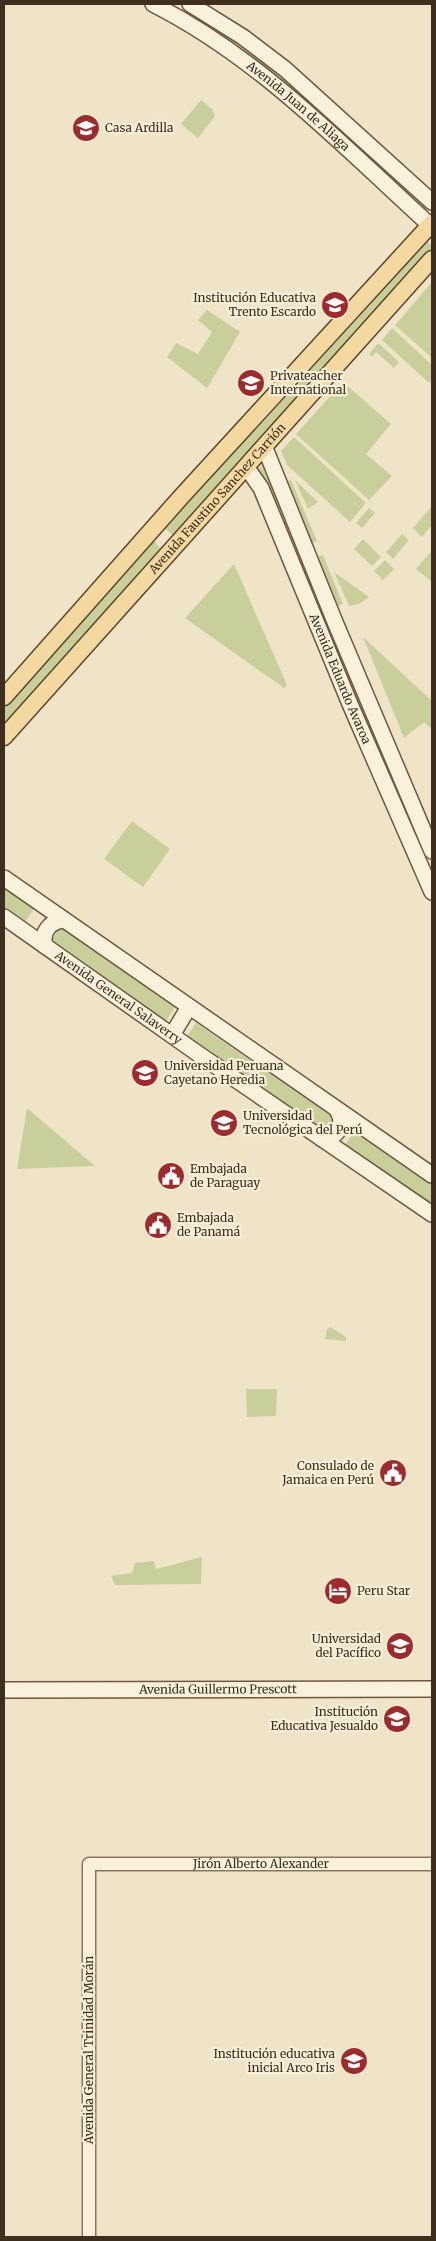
<svg xmlns="http://www.w3.org/2000/svg" width="436" height="2241" viewBox="0 0 436 2241" font-family="Merriweather,serif">
<style>
.green{fill:#c9cf9b}
.lines{fill:none;stroke-linecap:round;stroke-linejoin:round}
.tertiary-casing{stroke:#8d765c;stroke-width:15}
.secondary-casing{stroke:#6f573f;stroke-width:18}
.primary-casing{stroke:#5b4430;stroke-width:19}
.tertiary{stroke:#faf1dc;stroke-width:12}
.secondary{stroke:#faf1dc;stroke-width:15}
.primary{stroke:#f3d9a0;stroke-width:16}
.labels{text-anchor:middle;stroke-width:4.5;stroke-linejoin:round;paint-order:stroke}
.street-label{font-size:12px;fill:#3d2e20;stroke:#f7eed8}
.poi-label{font-size:12px;fill:#3d2e20;stroke:#f7eed8;text-anchor:start}
</style>
<rect width="100%" height="100%" fill="#f0e4c8"/>
<path class="green" d="M 188,5 L 308,95 L 302,103 L 180,18 Z
M 201,100 L 212,109 L 215,116 L 198,138 L 181,124 Z
M 325,110 L 431,204 L 426,210 L 320,116 Z
M 423,238 L 432,245 L 432,250 L 177,538 L 165,529 Z
M 432,282 L 432,358 L 395,325 Z
M 207,310 L 240,332 L 207,388 L 167,357 L 176,343 L 198,354 L 212,332 L 198,320 Z
M 392,328 L 432,365 L 432,379 L 429,383 L 382,340 Z
M 378,343 L 399,362 L 394,368 L 376,352 L 372,357 L 369,354 Z
M 343,382 L 391,424 L 366,454 L 392,476 L 369,500 L 296,434 Z
M 294,437 L 366,503 L 350,522 L 287,465 L 281,451 Z
M 267,461 L 397,785 L 392,787 L 267,486 L 258,470 Z
M 291,480 L 317,541 L 308,545 L 283,483 Z
M 295,480 L 318,502 L 308,509 Z
M 432,506 L 432,525 L 422,537 L 413,528 Z
M 369,508 L 375,513 L 362,528 L 356,523 Z
M 402,534 L 409,540 L 393,559 L 386,552 Z
M 363,539 L 381,557 L 372,566 L 354,549 Z
M 154,541 L 163,551 L 4,732 L 4,708 Z
M 432,550 L 432,582 L 416,569 Z
M 323,555 L 343,604 L 336,607 L 314,558 Z
M 385,560 L 394,569 L 383,580 L 374,571 Z
M 234,564 L 287,685 L 284,688 L 185,618 Z
M 334,572 L 369,597 L 359,604 L 349,606 Z
M 363,637 L 432,701 L 432,729 L 424,722 L 404,738 Z
M 132,821 L 170,849 L 143,887 L 104,859 Z
M 4,884 L 36,906 L 22,926 L 4,914 Z
M 64,926 L 177,1003 L 164,1025 L 49,945 L 59,927 Z
M 196,1023 L 332,1117 L 334,1124 L 331,1132 L 322,1135 L 183,1042 Z
M 27,1108 L 95,1166 L 17,1169 Z
M 353,1134 L 358,1135 L 432,1184 L 432,1211 L 348,1154 L 346,1143 Z
M 330,1327 L 346,1337 L 346,1341 L 325,1339 L 327,1329 Z
M 246,1389 L 277,1389 L 276,1416 L 247,1417 Z
M 202,1557 L 201,1584 L 115,1585 L 111,1576 L 132,1573 L 135,1563 L 154,1561 L 156,1569 Z"/>
<g class="lines">
<g class="tertiary-casing">
<g id="tertiary">
<path id="s1" d="M 89,2237 L 89,1864 L 432,1864"/>
</g>
</g>
<g class="secondary-casing">
<g id="secondary">
<path id="s2" d="M 153,4 C 260,58 345,148 432,227"/>
<path d="M 190,4 L 243,37 L 285,69 L 432,202"/>
<path d="M 265,448 L 335,622 L 432,851"/>
<path id="s3" d="M 247,468 L 261,488 L 350,704 L 432,892"/>
<path d="M 4,878 L 432,1175"/>
<path id="s4" d="M 4,917 L 197,1053 L 432,1214"/>
<path d="M 45,946 C 41,932 50,921 64,920"/>
<path d="M 172,1035 L 189,1007"/>
<path d="M 322,1139 C 338,1138 346,1124 337,1110"/>
<path id="s5" d="M 4,1690 L 432,1689"/>
</g>
</g>
<g class="primary-casing">
<g id="primary">
<path d="M 4,697 L 181,497 L 432,223"/>
<path id="s6" d="M 4,737 L 432,259"/>
</g>
</g>
<use href="#tertiary" class="tertiary"/>
<use href="#secondary" class="secondary"/>
<use href="#primary" class="primary"/>
</g>
<defs>
<g id="school-disc" transform="scale(1.4375)"><circle r="9.5" fill="#9e2a2b" stroke="#f7eed8"/><path d="M0-5L7-2L0 1L-7-2ZM-4 1L0 2.5L4 1V4Q0 6-4 4Z" fill="#fff"/></g>
<g id="university-disc" transform="scale(1.4375)"><circle r="9.5" fill="#9e2a2b" stroke="#f7eed8"/><path d="M0-5L7-2L0 1L-7-2ZM-4 1L0 2.5L4 1V4Q0 6-4 4Z" fill="#fff"/></g>
<g id="civic-disc" transform="scale(1.4375)"><circle r="9.5" fill="#9e2a2b" stroke="#f7eed8"/><path d="M-.6-6.5H3V-4.5H.6V-3L4-1V1h2V6H-6V1h2V-1L-.6-3ZM-1.2 2.5V6h2.4V2.5Z" fill="#fff"/></g>
<g id="hotel-disc" transform="scale(1.4375)"><circle r="9.5" fill="#9e2a2b" stroke="#f7eed8"/><path d="M-6-4.5h1.5V1H6V5H4.5V3h-9V5H-6ZM-4 0a1.8 1.8 0 1 1 3.6 0ZM.5 0V-2.5h3Q6-2.5 6 0Z" fill="#fff"/></g>
</defs>
<g fill-rule="evenodd">
<use href="#school-disc" x="86" y="128"/>
<use href="#school-disc" x="335" y="305"/>
<use href="#school-disc" x="251" y="383"/>
<use href="#university-disc" x="145" y="1073"/>
<use href="#university-disc" x="224" y="1123"/>
<use href="#civic-disc" x="171" y="1176"/>
<use href="#civic-disc" x="158" y="1225"/>
<use href="#civic-disc" x="393" y="1473"/>
<use href="#hotel-disc" x="338" y="1591"/>
<use href="#university-disc" x="400" y="1646"/>
<use href="#school-disc" x="397" y="1719"/>
<use href="#school-disc" x="354" y="2061"/>
</g>
<g class="labels">
<g class="street-label">
<text dy="4" stroke="none"><textPath href="#s2" startOffset="178">Avenida Juan de Aliaga</textPath></text>
<text dy="4" stroke="none"><textPath href="#s6" startOffset="320">Avenida Faustino Sanchez Carrión</textPath></text>
<text dy="4" stroke="none"><textPath href="#s3" startOffset="231">Avenida Eduardo Avaroa</textPath></text>
<text dy="4" stroke="none"><textPath href="#s4" startOffset="140">Avenida General Salaverry</textPath></text>
<text dy="4" stroke="none"><textPath href="#s5" startOffset="214">Avenida Guillermo Prescott</textPath></text>
<text dy="4" stroke="none"><textPath href="#s1" startOffset="545">Jirón Alberto Alexander</textPath></text>
<text transform="translate(89 2050) rotate(-90)" y="4">Avenida General Trinidad Morán</text>
</g>
<g class="poi-label">
<text x="105" y="132">Casa Ardilla</text>
<text x="316" y="302" text-anchor="end">Institución Educativa<tspan x="316" dy="14">Trento Escardo</tspan></text>
<text x="270" y="380">Privateacher<tspan x="270" dy="14">International</tspan></text>
<text x="164" y="1070">Universidad Peruana<tspan x="164" dy="14">Cayetano Heredia</tspan></text>
<text x="243" y="1120">Universidad<tspan x="243" dy="14">Tecnológica del Perú</tspan></text>
<text x="190" y="1173">Embajada<tspan x="190" dy="14">de Paraguay</tspan></text>
<text x="177" y="1222">Embajada<tspan x="177" dy="14">de Panamá</tspan></text>
<text x="374" y="1470" text-anchor="end">Consulado de<tspan x="374" dy="14">Jamaica en Perú</tspan></text>
<text x="357" y="1595">Peru Star</text>
<text x="381" y="1643" text-anchor="end">Universidad<tspan x="381" dy="14">del Pacífico</tspan></text>
<text x="378" y="1716" text-anchor="end">Institución<tspan x="378" dy="14">Educativa Jesualdo</tspan></text>
<text x="335" y="2058" text-anchor="end">Institución educativa<tspan x="335" dy="14">inicial Arco Iris</tspan></text>
</g>
</g>
<rect width="436" height="2241" fill="none" stroke="#3d2e20" stroke-width="10"/>
</svg>
